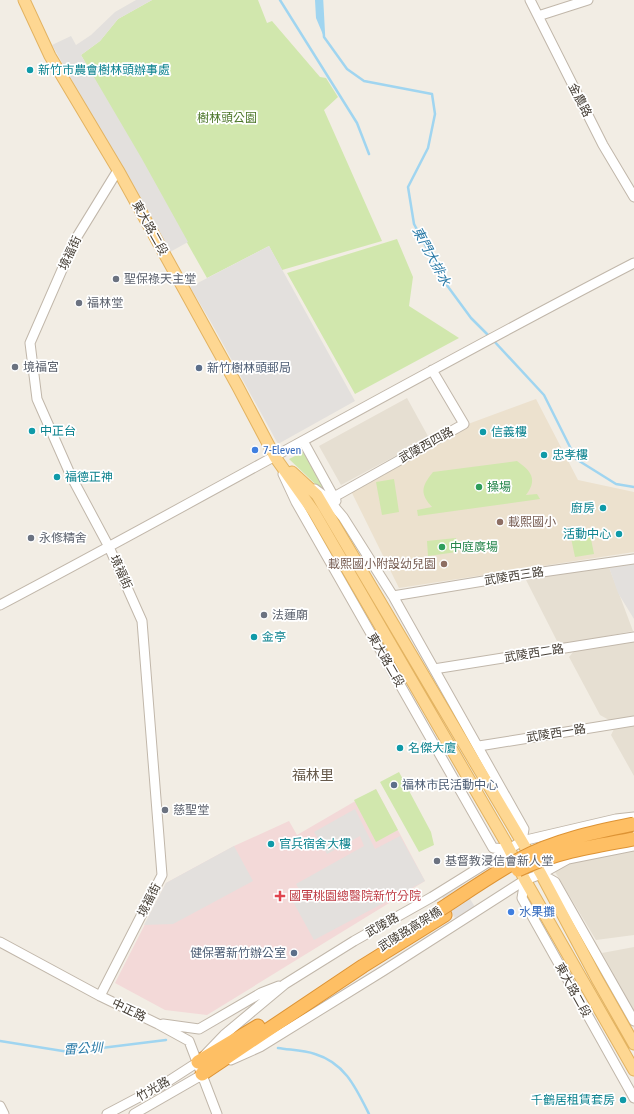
<svg xmlns="http://www.w3.org/2000/svg" width="634" height="1114" viewBox="0 0 634 1114" font-family="'Asap Condensed','Noto Sans TC',sans-serif">
<style>
.residential{fill:#e6dfd2}
.education{fill:#ece1ce}
.medical{fill:#f3d9d8}
.green{fill:#d1e7ad}
.parking{fill:#e3e0dd}
.water{fill:#a0d5f0}
.lines{fill:none;stroke-linecap:round;stroke-linejoin:round}
.stream{stroke:#a0d5f0;stroke-width:2.5}
.minor-casing{stroke:#c1b7aa;stroke-width:11}
.major-casing{stroke:#e3b361;stroke-width:13}
.highway-casing{stroke:#dd9334;stroke-width:15}
.minor{stroke:#fff;stroke-width:9}
.major{stroke:#fed792;stroke-width:11}
.highway{stroke:#febf64;stroke-width:13}
.highway-bridge-casing{stroke:#dd9334;stroke-width:15;stroke-linecap:butt}
.highway-bridge{stroke:#febf64;stroke-width:13}
.culture-dot{fill:#0f9aa8;stroke:#fff;stroke-width:1.5}
.worship-dot{fill:#6b7280;stroke:#fff;stroke-width:1.5}
.service-dot{fill:#5c6f8a;stroke:#fff;stroke-width:1.5}
.shop-dot{fill:#3f7fe0;stroke:#fff;stroke-width:1.5}
.leisure-dot{fill:#2e9e5b;stroke:#fff;stroke-width:1.5}
.education-dot{fill:#8d6e63;stroke:#fff;stroke-width:1.5}
.health-dot{fill:#e0444e;stroke:#fff;stroke-width:1.5}
.labels{text-anchor:middle;stroke-width:3.5;stroke-linejoin:round;paint-order:stroke}
.culture-label{font-size:12px;fill:#0d838f;stroke:#fff;text-anchor:start}
.street-label{font-size:12px;fill:#443d34;stroke:#fff}
.park-label{font-size:12px;fill:#4b7628;stroke:#fff}
.worship-label{font-size:12px;fill:#5b616d;stroke:#fff;text-anchor:start}
.service-label{font-size:12px;fill:#4e5e75;stroke:#fff;text-anchor:start}
.shop-label{font-size:12px;fill:#366cbe;stroke:#fff;text-anchor:start}
.leisure-label{font-size:12px;fill:#27864d;stroke:#fff;text-anchor:start}
.education-label{font-size:12px;fill:#785e54;stroke:#fff;text-anchor:start}
.health-label{font-size:12px;fill:#be3a42;stroke:#fff;text-anchor:start}
.water-label{font-size:13px;font-style:italic;fill:#2d7ca8;stroke:#fff}
.quarter-label{font-size:14px;fill:#675a4b;stroke:#fff}
</style>
<rect width="100%" height="100%" fill="#f2ede4"/>
<path class="residential" d="M 407,398 L 429,438 L 341,485 L 319,446 Z
M 609,567 L 633,631 L 565,644 L 557,641 L 525,578 Z
M 634,640 L 634,716 L 609,720 L 600,715 L 569,657 L 574,651 Z
M 634,726 L 634,776 L 611,735 L 614,729 Z
M 634,850 L 634,935 L 596,940 L 552,867 L 554,863 Z
M 634,947 L 634,1010 L 602,953 Z"/>
<path class="education" d="M 536,399 L 578,480 L 634,492 L 634,552 L 399,588 L 351,491 L 468,424 Z"/>
<path class="medical" d="M 376,789 L 425,881 L 207,1015 L 165,1010 L 115,983 L 166,883 L 234,846 L 289,821 L 297,835 Z"/>
<path class="green" d="M 152,0 L 258,0 L 267,23 L 272,21 L 320,77 L 326,78 L 338,97 L 324,110 L 382,241 L 282,270 L 269,246 L 207,278 L 81,55 L 100,41 L 118,19 Z
M 397,239 L 413,277 L 409,306 L 459,338 L 355,394 L 287,273 Z
M 305,451 L 331,499 L 289,459 Z
M 517,461 C 531,471 538,479 526,495 L 537,494 L 540,499 L 418,516 L 417,510 L 432,507 C 419,493 422,486 433,472 Z
M 394,479 L 399,512 L 382,515 L 376,482 Z
M 590,534 L 594,554 L 575,557 L 571,538 Z
M 456,538 L 457,552 L 428,556 L 427,541 Z
M 399,772 L 431,832 L 434,845 L 419,852 L 380,782 Z
M 376,789 L 398,830 L 376,842 L 354,800 Z"/>
<path class="parking" d="M 136,0 L 152,0 L 118,19 L 100,41 L 81,55 L 142,159 L 188,242 L 170,252 L 52,45 L 71,36 L 76,45 L 91,35 L 115,12 Z
M 269,246 L 355,401 L 278,444 L 212,324 L 190,287 Z
M 634,563 L 634,619 L 618,593 L 609,567 Z
M 355,809 L 375,849 L 400,836 L 425,881 L 314,940 L 291,898 L 301,893 L 296,884 L 364,846 L 360,836 L 327,854 L 314,832 Z
M 234,846 L 253,881 L 173,924 L 144,925 L 166,883 Z
M 462,886 L 475,907 L 455,918 L 442,897 Z"/>
<path class="water" d="M 315,0 L 323,0 L 322,3 L 324,37 L 316,18 Z"/>
<g class="lines">
<path class="stream" d="M 280,0 L 357,123 L 369,154
M 322,0 L 324,37 L 347,69 L 364,81 L 432,94 L 435,114 L 428,148 L 408,187 L 414,224 L 446,284 L 471,318 L 490,337
M 493,340 L 544,395 L 576,459 L 616,484 L 634,487
M 0,1041 L 69,1052 L 166,1040
M 278,1048 C 290,1050 303,1050 315,1054 C 345,1063 356,1088 369,1114"/>
<g class="minor-casing">
<path id="minor" d="M 530,0 L 603,145 L 634,197
M 538,16 L 588,0
M 303,441 L 336,501
M 283,474 L 296,502 L 493,848 L 509,849
M 315,489 L 327,498 L 343,517 L 393,596 L 524,829 L 522,841
M 334,497 L 464,424 L 432,370
M 393,596 L 514,576 L 634,559
M 0,605 C 212,493 421,373 634,263
M 434,669 L 634,637
M 479,746 L 634,721
M 541,874 L 555,882 L 634,1021
M 525,880 L 522,898 L 634,1098
M 0,942 L 100,996 L 158,1024 L 189,1041 L 217,1114
M 100,996 L 162,875 L 142,621 L 109,547 L 71,476 L 37,399 L 30,343 L 75,240 L 118,170
M 163,1024 L 199,1029 L 261,993 L 279,986
M 231,1060 L 260,1047 L 383,971 L 525,880 L 541,874 L 568,859 L 634,846
M 0,1106 L 4,1114
M 107,1114 L 164,1084 L 198,1062 L 224,1035 L 285,984 L 354,941 L 432,897 L 522,841 L 616,819 L 634,817
M 134,1114 L 207,1072"/>
</g>
<g class="major-casing">
<path id="major" d="M 24,0 L 50,56 L 118,170 L 238,387 L 275,457 L 314,512 L 505,841 L 525,880 L 634,1070
M 292,472 L 317,495 L 541,874 L 597,979 L 634,1044"/>
</g>
<g class="highway-casing">
<path id="highway" d="M 198,1062 L 258,1026
M 202,1074 L 363,966 L 445,915"/>
</g>
<use href="#minor" class="minor"/>
<use href="#major" class="major"/>
<use href="#highway" class="highway"/>
<g class="highway-bridge-casing">
<path id="highway-bridge" d="M 518,870 C 555,852 594,846 634,839
M 441,909 C 467,892 493,874 520,859 C 555,840 595,832 634,824"/>
</g>
<use href="#highway-bridge" class="highway-bridge"/>
</g>
<g class="culture-dot">
<circle cx="30" cy="70" r="4"/>
<circle cx="32" cy="431" r="4"/>
<circle cx="483" cy="432" r="4"/>
<circle cx="544" cy="455" r="4"/>
<circle cx="57" cy="477" r="4"/>
<circle cx="603" cy="508" r="4"/>
<circle cx="619" cy="534" r="4"/>
<circle cx="254" cy="637" r="4"/>
<circle cx="400" cy="748" r="4"/>
<circle cx="271" cy="844" r="4"/>
<circle cx="623" cy="1100" r="4"/>
</g>
<g class="worship-dot">
<circle cx="116" cy="279" r="4"/>
<circle cx="79" cy="303" r="4"/>
<circle cx="15" cy="367" r="4"/>
<circle cx="31" cy="538" r="4"/>
<circle cx="264" cy="615" r="4"/>
<circle cx="165" cy="810" r="4"/>
<circle cx="437" cy="861" r="4"/>
</g>
<g class="service-dot">
<circle cx="199" cy="368" r="4"/>
<circle cx="394" cy="785" r="4"/>
<circle cx="294" cy="953" r="4"/>
</g>
<g class="shop-dot">
<circle cx="255" cy="450" r="4"/>
<circle cx="511" cy="912" r="4"/>
</g>
<g class="leisure-dot">
<circle cx="479" cy="487" r="4"/>
<circle cx="442" cy="547" r="4"/>
</g>
<g class="education-dot">
<circle cx="500" cy="522" r="4"/>
<circle cx="444" cy="564" r="4"/>
</g>
<path class="health-dot" d="M278 890h4v4h4v4h-4v4h-4v-4h-4v-4h4z"/>
<g class="labels">
<g class="culture-label">
<text x="38" y="74">新竹市農會樹林頭辦事處</text>
<text x="40" y="435">中正台</text>
<text x="491" y="436">信義樓</text>
<text x="552" y="459">忠孝樓</text>
<text x="65" y="481">福德正神</text>
<text x="595" y="512" text-anchor="end">廚房</text>
<text x="611" y="538" text-anchor="end">活動中心</text>
<text x="262" y="641">金亭</text>
<text x="408" y="752">名傑大廈</text>
<text x="279" y="848">官兵宿舍大樓</text>
<text x="615" y="1104" text-anchor="end">千鶴居租賃套房</text>
</g>
<g class="street-label">
<text transform="translate(580 100) rotate(63)" y="4">金農路</text>
<text transform="translate(150 228) rotate(61)" y="4">東大路二段</text>
<text transform="translate(70 253) rotate(-65)" y="4">境福街</text>
<text transform="translate(426 445) rotate(-29)" y="4">武陵西四路</text>
<text transform="translate(121 572) rotate(66)" y="4">境福街</text>
<text transform="translate(514 576) rotate(-9)" y="4">武陵西三路</text>
<text transform="translate(534 653) rotate(-9)" y="4">武陵西二路</text>
<text transform="translate(386 660) rotate(60)" y="4">東大路二段</text>
<text transform="translate(556 733) rotate(-9)" y="4">武陵西一路</text>
<text transform="translate(149 900) rotate(-63)" y="4">境福街</text>
<text transform="translate(382 925) rotate(-29)" y="4">武陵路</text>
<text transform="translate(410 929) rotate(-32)" y="4">武陵路高架橋</text>
<text transform="translate(573 990) rotate(61)" y="4">東大路二段</text>
<text transform="translate(129 1010) rotate(26)" y="4">中正路</text>
<text transform="translate(153 1089) rotate(-29)" y="4">竹光路</text>
</g>
<g class="park-label">
<text x="227" y="122">樹林頭公園</text>
</g>
<g class="worship-label">
<text x="124" y="283">聖保祿天主堂</text>
<text x="87" y="307">福林堂</text>
<text x="23" y="371">境福宮</text>
<text x="39" y="542">永修精舍</text>
<text x="272" y="619">法蓮廟</text>
<text x="173" y="814">慈聖堂</text>
<text x="445" y="865">基督教浸信會新人堂</text>
</g>
<g class="service-label">
<text x="207" y="372">新竹樹林頭郵局</text>
<text x="402" y="789">福林市民活動中心</text>
<text x="286" y="957" text-anchor="end">健保署新竹辦公室</text>
</g>
<g class="shop-label">
<text x="263" y="454">7-Eleven</text>
<text x="519" y="916">水果攤</text>
</g>
<g class="leisure-label">
<text x="487" y="491">操場</text>
<text x="450" y="551">中庭廣場</text>
</g>
<g class="education-label">
<text x="508" y="526">載熙國小</text>
<text x="436" y="568" text-anchor="end">載熙國小附設幼兒園</text>
</g>
<g class="health-label">
<text x="289" y="900">國軍桃園總醫院新竹分院</text>
</g>
<g class="water-label">
<text transform="translate(432 256) rotate(62)" y="5">東門大排水</text>
<text transform="translate(83 1048) rotate(-3)" y="5">雷公圳</text>
</g>
<g class="quarter-label">
<text x="313" y="780">福林里</text>
</g>
</g>
</svg>
